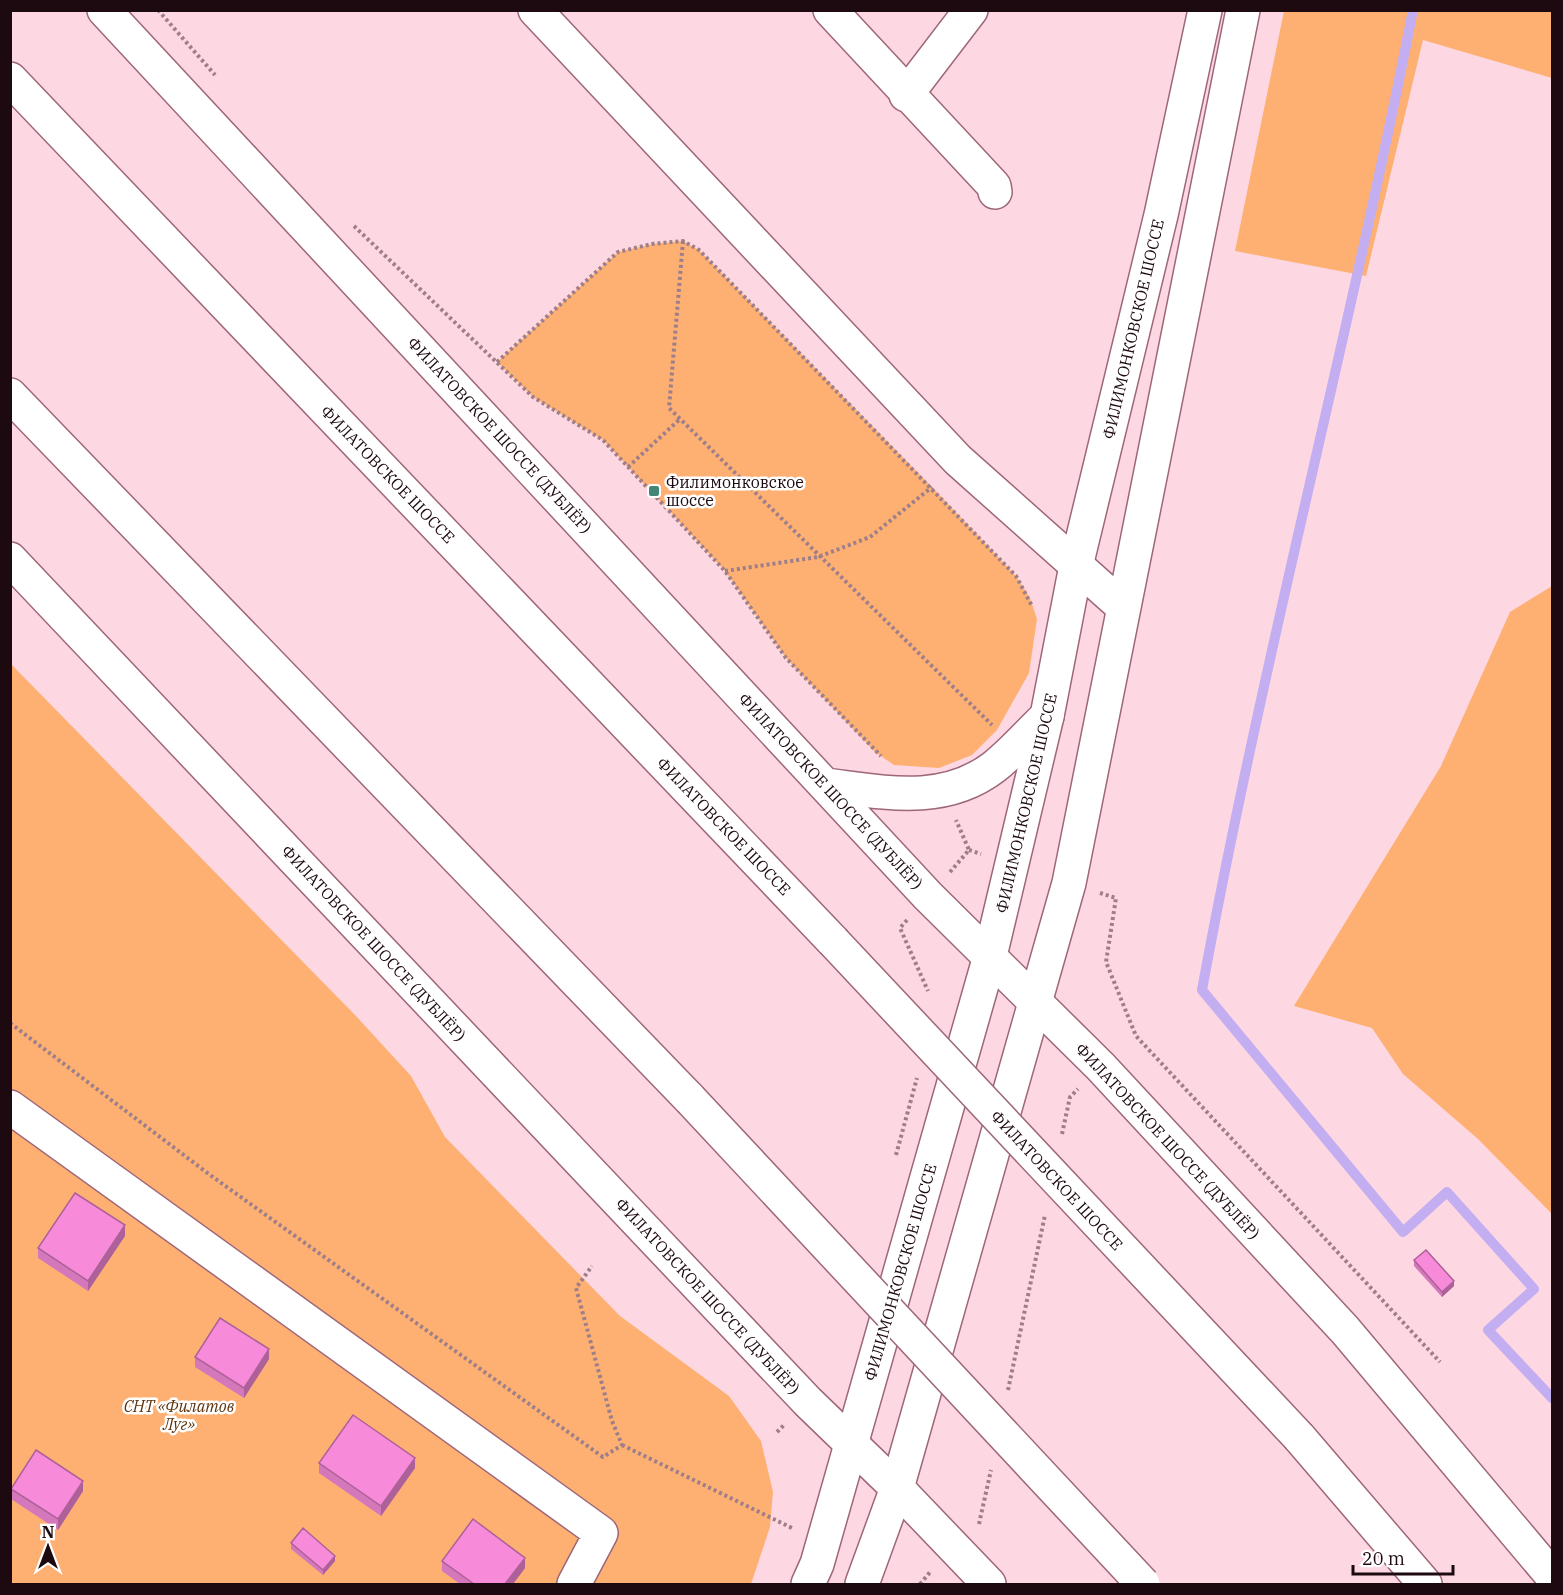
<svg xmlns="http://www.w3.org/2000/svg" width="1563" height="1595" viewBox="0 0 1563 1595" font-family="'IBM Plex Serif',serif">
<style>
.green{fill:#feb073}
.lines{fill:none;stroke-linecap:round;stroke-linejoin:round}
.stream{stroke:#c3aef1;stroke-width:10}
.minor-casing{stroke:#9e6779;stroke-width:36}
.major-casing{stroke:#9e6779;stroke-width:36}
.path{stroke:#9e7f89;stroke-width:4;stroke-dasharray:3 3;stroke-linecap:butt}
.minor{stroke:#fff;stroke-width:33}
.major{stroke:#fff;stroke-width:33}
.major-bridge-casing{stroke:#9e6779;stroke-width:36;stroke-linecap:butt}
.major-bridge{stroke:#fff;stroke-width:33}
.wall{fill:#d478bb}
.shaded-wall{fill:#ad6198}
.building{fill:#f78bd9;stroke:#ad6198;stroke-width:1.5}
.poi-dot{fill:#438678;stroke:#fff;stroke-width:2}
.labels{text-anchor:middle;stroke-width:5;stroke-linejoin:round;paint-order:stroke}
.street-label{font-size:16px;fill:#1d0910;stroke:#fff}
.poi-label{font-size:16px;fill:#1d0910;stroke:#fff;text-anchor:start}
.park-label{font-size:16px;font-style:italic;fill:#5c330e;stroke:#fff}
</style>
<rect width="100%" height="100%" fill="#fdd7e2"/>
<path class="green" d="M 1284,11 L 1552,11 L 1552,78 L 1423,40 L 1366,276 L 1235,251 Z
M 683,241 L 699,250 L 932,487 L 1016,576 L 1030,598 L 1037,619 L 1029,673 L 997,730 L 972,755 L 939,768 L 894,765 L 875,752 L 786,658 L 725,571 L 603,440 L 533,397 L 497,362 L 618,252 L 652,244 Z
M 1552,586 L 1552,1214 L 1478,1139 L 1403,1074 L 1372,1028 L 1294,1006 L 1441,766 L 1510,612 Z
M 10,663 L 356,1016 L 411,1076 L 445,1137 L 620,1316 L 729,1396 L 761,1441 L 773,1492 L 770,1527 L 751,1584 L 11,1584 Z"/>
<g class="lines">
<path class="stream" d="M 1413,10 C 1349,338 1262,662 1202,990 L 1403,1232 L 1447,1192 L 1534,1289 L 1488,1330 L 1552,1398"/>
<g class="minor-casing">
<path id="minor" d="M 104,10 L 928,896 L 1101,1067 L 1345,1330 L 1552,1576
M 535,10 L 958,460 L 1122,606
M 830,10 L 994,186 L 995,192
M 906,95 L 971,10
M 10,559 L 808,1402 L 897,1488 L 989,1584
M 825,785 C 883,792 943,806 994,767 C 1013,752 1029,733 1047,716
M 10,1107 L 601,1533 L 574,1584"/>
</g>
<g class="major-casing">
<path id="major" d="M 10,79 L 833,941
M 10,395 L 690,1099
M 1299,1437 L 1425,1584
M 808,1584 L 817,1564 L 990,956 L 1047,716 L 1076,566 L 1161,215 L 1205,10
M 862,1584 L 897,1488 L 1069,883 L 1243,10"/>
</g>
<path class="path" d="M 158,10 L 215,75
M 354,226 L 533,397 L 603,440 L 725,571 L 786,658 L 881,756
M 683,241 L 669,408 L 992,725
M 497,362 L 618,252 L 652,244 L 683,241 L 699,250 L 1016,576 L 1032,606
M 628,467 L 680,419
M 725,571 L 818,557 L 870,537 L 932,487
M 969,850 L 981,854
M 950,872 L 969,850 L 956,820
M 1100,893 L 1116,898 L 1106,962 L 1136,1036 L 1440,1362
M 907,920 L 900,928 L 928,991
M 10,1023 L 210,1175 L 603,1457 L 622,1445 L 612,1421 L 576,1288 L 592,1266
M 1062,1134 L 1070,1097 L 1078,1089
M 896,1155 L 917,1078
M 1008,1390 L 1045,1215
M 777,1432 L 785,1424
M 622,1445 L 794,1529
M 979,1524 L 991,1470
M 920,1584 L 931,1571"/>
<use href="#minor" class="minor"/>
<use href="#major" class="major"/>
<g class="major-bridge-casing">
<path id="major-bridge" d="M 833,941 L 1299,1437
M 690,1099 L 1143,1584"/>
</g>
<use href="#major-bridge" class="major-bridge"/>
</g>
<path class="wall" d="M 125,1236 L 88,1291 L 38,1258 L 38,1248 Z
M 1414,1260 L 1454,1286 L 1442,1297 L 1414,1266 Z
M 195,1357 L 269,1359 L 244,1398 L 195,1367 Z
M 319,1463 L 415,1468 L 381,1516 L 319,1473 Z
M 11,1489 L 83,1491 L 58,1530 L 11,1499 Z
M 291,1543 L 335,1561 L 323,1575 L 291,1549 Z
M 442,1561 L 525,1568 L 513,1584 L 460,1584 L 442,1571 Z"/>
<path class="shaded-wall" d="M 125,1225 L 125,1236 L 88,1291 L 88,1281 Z
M 1454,1281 L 1454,1286 L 1442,1297 L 1442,1292 Z
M 269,1349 L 269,1359 L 244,1398 L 244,1388 Z
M 415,1458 L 415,1468 L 381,1516 L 381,1506 Z
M 83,1481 L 83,1491 L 58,1530 L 58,1519 Z
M 335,1556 L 335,1561 L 323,1575 L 323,1570 Z
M 525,1558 L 525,1568 L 513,1584 L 505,1584 Z"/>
<path class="building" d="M 75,1193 L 125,1225 L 88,1281 L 38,1248 Z
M 1426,1250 L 1454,1281 L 1442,1292 L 1414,1260 Z
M 220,1318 L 269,1349 L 244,1388 L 195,1357 Z
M 353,1415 L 415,1458 L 381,1506 L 319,1463 Z
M 36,1450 L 83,1481 L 58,1519 L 11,1489 Z
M 473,1519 L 525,1558 L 505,1584 L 474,1584 L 442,1561 Z
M 303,1528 L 335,1556 L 323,1570 L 291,1543 Z"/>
<rect class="poi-dot" x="648" y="485" width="12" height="12" rx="3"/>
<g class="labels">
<g class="street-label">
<text transform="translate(1133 329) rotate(-77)" y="6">ФИЛИМОНКОВСКОЕ ШОССЕ</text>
<text transform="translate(500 435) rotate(47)" y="6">ФИЛАТОВСКОЕ ШОССЕ (ДУБЛЁР)</text>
<text transform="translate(388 474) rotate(46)" y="6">ФИЛАТОВСКОЕ ШОССЕ</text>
<text transform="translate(831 791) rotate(47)" y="6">ФИЛАТОВСКОЕ ШОССЕ (ДУБЛЁР)</text>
<text transform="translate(1026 803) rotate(-77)" y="6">ФИЛИМОНКОВСКОЕ ШОССЕ</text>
<text transform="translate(724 826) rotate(46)" y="6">ФИЛАТОВСКОЕ ШОССЕ</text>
<text transform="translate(374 943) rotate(47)" y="6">ФИЛАТОВСКОЕ ШОССЕ (ДУБЛЁР)</text>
<text transform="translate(1168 1141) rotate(47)" y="6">ФИЛАТОВСКОЕ ШОССЕ (ДУБЛЁР)</text>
<text transform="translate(1057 1180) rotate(47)" y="6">ФИЛАТОВСКОЕ ШОССЕ</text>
<text transform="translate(900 1272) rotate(-74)" y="6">ФИЛИМОНКОВСКОЕ ШОССЕ</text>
<text transform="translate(708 1296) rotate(47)" y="6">ФИЛАТОВСКОЕ ШОССЕ (ДУБЛЁР)</text>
</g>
<g class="poi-label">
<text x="666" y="488">Филимонковское<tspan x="666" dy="18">шоссе</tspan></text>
</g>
<g class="park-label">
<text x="179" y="1412">СНТ «Филатов<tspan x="179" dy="18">Луг»</tspan></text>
</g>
</g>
<rect width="1563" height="1595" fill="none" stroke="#1d0910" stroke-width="24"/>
<g transform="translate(48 1547)" stroke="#ffffff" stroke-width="4.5" paint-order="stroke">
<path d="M0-4.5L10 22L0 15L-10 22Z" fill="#1d0910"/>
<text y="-9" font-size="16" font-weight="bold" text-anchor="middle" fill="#1d0910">N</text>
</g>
<path d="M1353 1565v9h100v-9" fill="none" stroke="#1d0910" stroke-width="3"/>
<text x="1362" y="1565" font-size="18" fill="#1d0910" stroke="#ffffff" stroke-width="4.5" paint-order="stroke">20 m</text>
</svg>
